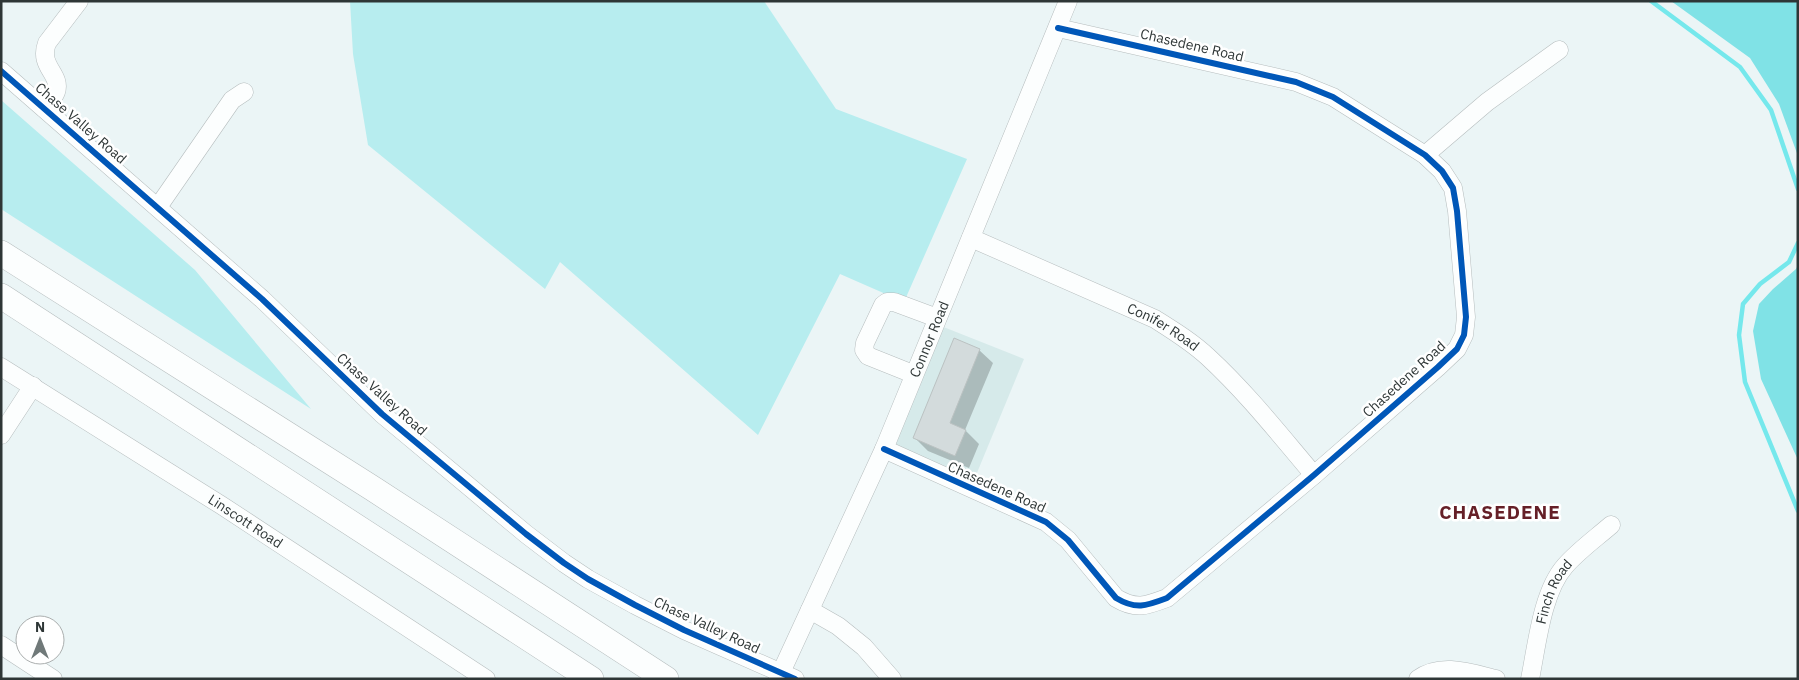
<svg xmlns="http://www.w3.org/2000/svg" width="1799" height="680" viewBox="0 0 1799 680" font-family="'IBM Plex Sans',sans-serif">
<style>
.built{fill:#d6eaea}
.green{fill:#b7edef}
.forest{fill:#80e2e6}
.shadow{fill:#0003}
.lines{fill:none;stroke-linecap:round;stroke-linejoin:round}
.stream{stroke:#75e8ec;stroke-width:4.5}
.building{fill:#d3dbdc;stroke:#bbc2c2}
.minor-casing{stroke:#b6bdbe;stroke-width:19}
.highway-casing{stroke:#b6bdbe;stroke-width:26}
.minor{stroke:#fcfefe;stroke-width:18}
.highway{stroke:#fcfefe;stroke-width:25}
.cycleway-casing{stroke:#fff;stroke-width:9}
.cycleway{stroke:#0057b8;stroke-width:6}
.labels{text-anchor:middle;stroke-width:5;stroke-linejoin:round;paint-order:stroke}
.street-label{font-size:14px;fill:#2e3636;stroke:#fff}
.district-label{font-size:19px;font-weight:bold;letter-spacing:1px;fill:#651f27;stroke:#fff}
</style>
<rect width="100%" height="100%" fill="#ebf5f6"/>
<path class="built" d="M 941,326 L 1024,359 L 974,480 L 892,447 Z"/>
<path class="green" d="M 350,1 L 764,1 L 836,109 L 967,159 L 904,302 L 840,274 L 758,435 L 560,262 L 545,289 L 368,145 L 353,54 Z
M 1,100 L 195,270 L 311,409 L 1,209 Z"/>
<path class="forest" d="M 1671,1 L 1798,1 L 1798,156 L 1779,104 L 1750,58 Z
M 1798,265 L 1798,460 L 1761,379 L 1753,331 L 1759,304 L 1773,289 L 1796,269 Z"/>
<path class="shadow" d="M 979,350 L 993,363 L 965,430 L 979,444 L 969,468 L 928,451 L 915,438 Z"/>
<g class="lines">
<path class="stream" d="M 1651,1 L 1740,67 L 1771,110 L 1798,189
M 1798,243 L 1789,262 L 1760,284 L 1743,304 L 1739,335 L 1745,382 L 1798,511"/>
</g>
<path class="building" d="M 954,338 L 980,349 L 950,423 L 966,430 L 955,456 L 913,438 Z"/>
<g class="lines">
<g class="minor-casing">
<g id="minor">
<path d="M 1,71 L 262,299 L 382,414 L 526,534 L 564,563 L 588,579 L 635,605 L 684,630 L 795,679"/>
<path d="M 44,108 C 47,103 54,98 56,92 C 62,74 38,67 47,43 L 79,1"/>
<path d="M 1425,155 L 1487,102 L 1559,50"/>
<path d="M 158,207 L 232,100 L 244,92"/>
<path id="s1" d="M 971,238 L 1155,319 C 1174,331 1192,342 1208,357 C 1247,393 1280,435 1314,475"/>
<path id="s2" d="M 1,367 L 221,505 L 486,679"/>
<path d="M 913,374 L 868,356 L 864,350 L 865,343 L 883,305 L 887,302 L 894,302 L 937,318"/>
<path d="M 1,435 L 33,386"/>
<path d="M 884,449 L 1046,522 L 1068,540 L 1116,598 C 1136,610 1146,606 1167,598 L 1314,475 L 1438,367 L 1457,349 L 1464,335 L 1466,317 L 1457,211 L 1453,188 L 1442,171 L 1425,155 L 1333,97 L 1296,82 L 1058,28"/>
<path d="M 810,610 L 838,626 L 864,647 L 892,679"/>
<path d="M 1,645 L 53,679"/>
<path id="s3" d="M 778,679 L 884,449 L 1068,1"/>
<path d="M 1418,679 C 1441,662 1471,673 1496,679"/>
<path id="s4" d="M 1530,679 C 1537,645 1542,592 1565,566 C 1578,551 1596,538 1611,525"/>
</g>
</g>
<g class="highway-casing">
<path id="highway" d="M 1,253 L 372,488 L 666,679
M 1,296 L 591,679"/>
</g>
<use href="#minor" class="minor"/>
<use href="#highway" class="highway"/>
<g class="cycleway-casing">
<path id="cycleway" d="M 1,71 L 262,299 L 382,414 L 526,534 L 564,563 L 588,579 L 635,605 L 684,630 L 795,679
M 884,449 L 1046,522 L 1068,540 L 1116,598 C 1136,610 1146,606 1167,598 L 1314,475 L 1438,367 L 1457,349 L 1464,335 L 1466,317 L 1457,211 L 1453,188 L 1442,171 L 1425,155 L 1333,97 L 1296,82 L 1058,28"/>
</g>
<use href="#cycleway" class="cycleway"/>
</g>
<g class="labels">
<g class="street-label">
<text transform="translate(1192 45) rotate(13)" y="5">Chasedene Road</text>
<text transform="translate(81 123) rotate(41)" y="5">Chase Valley Road</text>
<text dy="5" stroke="none"><textPath href="#s1" startOffset="212">Conifer Road</textPath></text>
<text dy="5" stroke="none"><textPath href="#s3" startOffset="372">Connor Road</textPath></text>
<text transform="translate(1404 379) rotate(-42)" y="5">Chasedene Road</text>
<text transform="translate(382 394) rotate(42)" y="5">Chase Valley Road</text>
<text transform="translate(997 487) rotate(24)" y="5">Chasedene Road</text>
<text dy="5" stroke="none"><textPath href="#s2" startOffset="289">Linscott Road</textPath></text>
<text dy="5" stroke="none"><textPath href="#s4" startOffset="91">Finch Road</textPath></text>
<text transform="translate(707 625) rotate(25)" y="5">Chase Valley Road</text>
</g>
<g class="district-label">
<text x="1500" y="519">CHASEDENE</text>
</g>
</g>
<rect width="1799" height="680" fill="none" stroke="#2e3636" stroke-width="5"/>
<g transform="translate(40 640)"><circle r="24" fill="#ffffff" stroke="#abafaf"/>
<path d="M0-4L9 19L0 12L-9 19Z" fill="#707979"/>
<text y="-8" font-size="14" font-weight="bold" text-anchor="middle" fill="#2e3636">N</text>
</g>
</svg>
